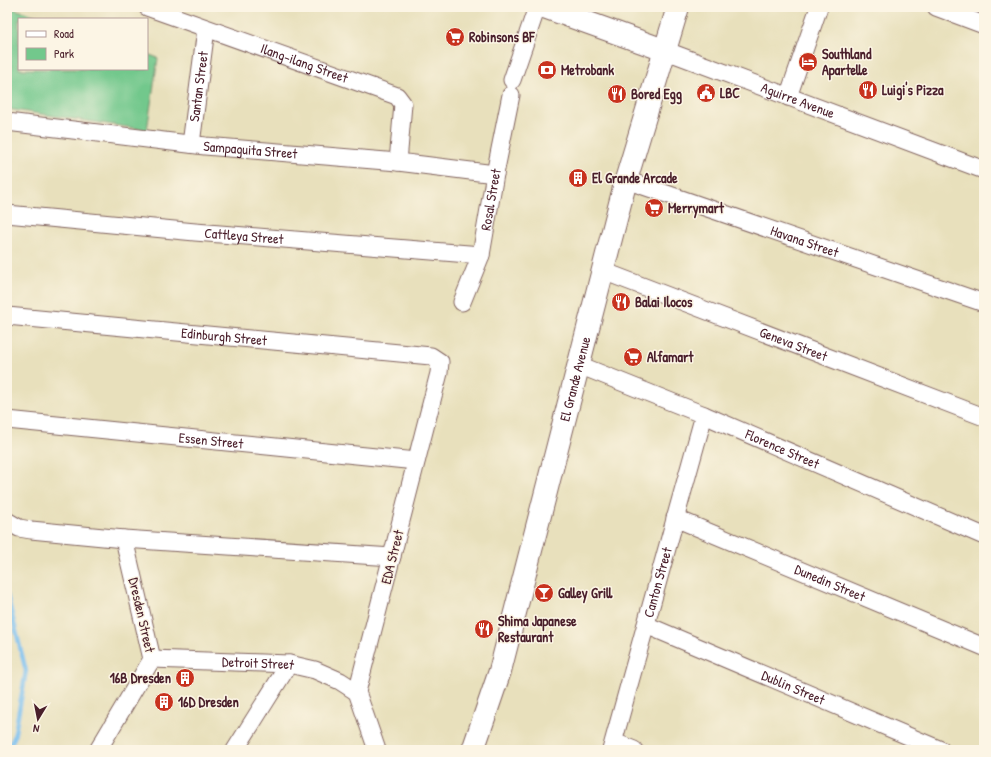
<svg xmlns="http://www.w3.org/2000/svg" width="991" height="757" viewBox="0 0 991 757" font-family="'Patrick Hand',sans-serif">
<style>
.green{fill:#72c88c;stroke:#5e745c}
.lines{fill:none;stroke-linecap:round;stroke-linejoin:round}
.stream{stroke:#79bff0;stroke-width:4.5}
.minor-casing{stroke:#81635e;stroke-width:19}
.tertiary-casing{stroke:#81635e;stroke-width:24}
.minor{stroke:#fff;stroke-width:17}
.tertiary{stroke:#fff;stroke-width:22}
.labels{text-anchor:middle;stroke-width:3;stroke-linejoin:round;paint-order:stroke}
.poi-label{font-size:14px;font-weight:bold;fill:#4a1f2b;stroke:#fcf5e5;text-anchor:start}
.street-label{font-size:14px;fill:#4a1f2b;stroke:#fcf5e5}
</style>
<rect width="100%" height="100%" fill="#fcf5e5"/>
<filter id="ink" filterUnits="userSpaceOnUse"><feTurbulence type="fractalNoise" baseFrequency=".025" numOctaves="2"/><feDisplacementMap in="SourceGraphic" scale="8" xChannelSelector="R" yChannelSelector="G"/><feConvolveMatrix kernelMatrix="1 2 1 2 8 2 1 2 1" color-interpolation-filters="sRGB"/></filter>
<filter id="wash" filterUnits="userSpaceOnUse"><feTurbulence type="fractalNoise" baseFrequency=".012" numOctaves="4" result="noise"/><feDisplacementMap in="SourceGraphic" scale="16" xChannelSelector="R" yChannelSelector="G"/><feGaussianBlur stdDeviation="0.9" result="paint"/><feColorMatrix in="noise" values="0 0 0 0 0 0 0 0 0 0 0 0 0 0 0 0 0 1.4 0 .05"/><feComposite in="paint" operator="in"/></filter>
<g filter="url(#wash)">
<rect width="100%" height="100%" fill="#e8e0bc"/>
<path class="green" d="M 8,7 L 46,19 L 19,19 L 19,69 L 147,69 L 147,54 L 158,58 L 147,130 L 7,109 Z"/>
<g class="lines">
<path class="stream" d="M 7,595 L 26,671 L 14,738 L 7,749"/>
</g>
</g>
<g filter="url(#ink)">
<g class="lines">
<g class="minor-casing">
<g id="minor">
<path id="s1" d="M 147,7 L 397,96 L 403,104 L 398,162"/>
<path d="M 936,7 L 984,25"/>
<path id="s2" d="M 664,50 L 984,170"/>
<path d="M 512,80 L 537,7"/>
<path d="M 788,97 L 819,7"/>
<path id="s3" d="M 7,122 L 205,146 L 398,162 L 495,174"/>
<path id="s4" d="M 191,144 L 206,29"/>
<path id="s5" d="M 626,180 L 984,303"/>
<path id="s6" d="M 7,214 L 195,232 L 481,255"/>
<path id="s7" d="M 603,271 L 984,417"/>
<path id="s8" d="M 462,302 L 481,255 L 495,174 L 511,95"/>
<path id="s9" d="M 7,316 L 431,356 L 440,362 L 439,373 L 357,692 L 377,750"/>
<path id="s10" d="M 579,365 L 704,415 L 984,536"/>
<path id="s11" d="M 7,420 L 416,461"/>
<path id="s12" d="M 675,518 L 984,647"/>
<path d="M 7,521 L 19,528 L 31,530 L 124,539 L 392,557"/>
<path id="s13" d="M 646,625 L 941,750"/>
<path id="s14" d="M 152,659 L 289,664 L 315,670 L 340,681 L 357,692"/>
<path d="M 614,742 L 634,750"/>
<path d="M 98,750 L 152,659 L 124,539"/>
<path d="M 235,750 L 289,664"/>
<path id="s15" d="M 611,750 L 704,415"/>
</g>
</g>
<g class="tertiary-casing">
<g id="tertiary">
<path d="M 544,7 L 664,50"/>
<path id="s16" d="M 473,750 L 500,671 L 626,180 L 678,7"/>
</g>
</g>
<use href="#minor" class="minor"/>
<use href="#tertiary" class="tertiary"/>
</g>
</g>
<defs>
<g id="supermarket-disc" transform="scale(1)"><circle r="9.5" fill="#c8321e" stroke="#fcf5e5"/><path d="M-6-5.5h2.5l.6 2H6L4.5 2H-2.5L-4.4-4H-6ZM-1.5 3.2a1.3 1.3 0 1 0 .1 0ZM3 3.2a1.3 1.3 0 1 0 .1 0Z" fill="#fff"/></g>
<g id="hotel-disc" transform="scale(1)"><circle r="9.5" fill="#c8321e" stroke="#fcf5e5"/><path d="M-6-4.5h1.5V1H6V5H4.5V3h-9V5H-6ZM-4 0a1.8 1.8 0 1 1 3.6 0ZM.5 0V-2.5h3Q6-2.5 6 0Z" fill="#fff"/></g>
<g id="bank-disc" transform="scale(1)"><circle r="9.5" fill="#c8321e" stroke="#fcf5e5"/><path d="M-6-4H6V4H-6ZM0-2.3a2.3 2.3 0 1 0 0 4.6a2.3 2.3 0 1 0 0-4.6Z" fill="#fff"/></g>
<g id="restaurant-disc" transform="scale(1)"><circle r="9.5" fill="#c8321e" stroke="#fcf5e5"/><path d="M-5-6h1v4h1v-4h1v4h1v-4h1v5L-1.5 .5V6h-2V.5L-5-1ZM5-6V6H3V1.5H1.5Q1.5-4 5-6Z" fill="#fff"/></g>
<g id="civic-disc" transform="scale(1)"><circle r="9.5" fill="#c8321e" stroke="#fcf5e5"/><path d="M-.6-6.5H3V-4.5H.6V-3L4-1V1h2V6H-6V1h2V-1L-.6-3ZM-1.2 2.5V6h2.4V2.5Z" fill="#fff"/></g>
<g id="building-disc" transform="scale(1)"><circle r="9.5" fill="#c8321e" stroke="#fcf5e5"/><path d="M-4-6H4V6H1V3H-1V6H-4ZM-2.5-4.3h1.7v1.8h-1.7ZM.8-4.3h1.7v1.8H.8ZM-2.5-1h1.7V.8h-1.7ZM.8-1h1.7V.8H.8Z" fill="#fff"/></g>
<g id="bar-disc" transform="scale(1)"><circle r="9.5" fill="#c8321e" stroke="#fcf5e5"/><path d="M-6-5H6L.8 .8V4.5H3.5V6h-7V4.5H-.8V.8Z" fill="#fff"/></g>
</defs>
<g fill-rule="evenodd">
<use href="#supermarket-disc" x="455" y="37"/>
<use href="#hotel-disc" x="808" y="62"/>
<use href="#bank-disc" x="547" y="70"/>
<use href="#restaurant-disc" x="868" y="90"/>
<use href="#civic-disc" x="706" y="93"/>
<use href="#restaurant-disc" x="617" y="94"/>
<use href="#building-disc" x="578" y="178"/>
<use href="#supermarket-disc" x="654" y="208"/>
<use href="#restaurant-disc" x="621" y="302"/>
<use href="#supermarket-disc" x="633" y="357"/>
<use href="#bar-disc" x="544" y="593"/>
<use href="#restaurant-disc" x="484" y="629"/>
<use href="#building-disc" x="185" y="678"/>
<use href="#building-disc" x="164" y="702"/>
</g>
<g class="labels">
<g class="poi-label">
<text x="469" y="42">Robinsons BF</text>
<text x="822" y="59">Southland<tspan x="822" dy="16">Apartelle</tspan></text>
<text x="561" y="75">Metrobank</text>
<text x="882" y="95">Luigi's Pizza</text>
<text x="720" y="98">LBC</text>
<text x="631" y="99">Bored Egg</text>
<text x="592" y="183">El Grande Arcade</text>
<text x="668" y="213">Merrymart</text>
<text x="635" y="307">Balai Ilocos</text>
<text x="647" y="362">Alfamart</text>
<text x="558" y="598">Galley Grill</text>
<text x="498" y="626">Shima Japanese<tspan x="498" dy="16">Restaurant</tspan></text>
<text x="171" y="683" text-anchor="end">16B Dresden</text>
<text x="178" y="707">16D Dresden</text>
</g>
<g class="street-label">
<text dy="5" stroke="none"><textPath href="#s1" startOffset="167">Ilang-ilang Street</textPath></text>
<text dy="5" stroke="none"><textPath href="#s4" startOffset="58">Santan Street</textPath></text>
<text dy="5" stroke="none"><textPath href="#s2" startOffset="143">Aguirre Avenue</textPath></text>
<text dy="5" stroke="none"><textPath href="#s3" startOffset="245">Sampaguita Street</textPath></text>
<text dy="5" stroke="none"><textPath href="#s8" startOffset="107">Rosal Street</textPath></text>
<text dy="5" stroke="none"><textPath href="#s6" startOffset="238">Cattleya Street</textPath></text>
<text dy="5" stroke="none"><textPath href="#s5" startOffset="189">Havana Street</textPath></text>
<text dy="5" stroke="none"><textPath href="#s9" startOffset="218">Edinburgh Street</textPath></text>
<text dy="5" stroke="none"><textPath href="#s7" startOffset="204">Geneva Street</textPath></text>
<text dy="5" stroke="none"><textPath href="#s16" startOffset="385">El Grande Avenue</textPath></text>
<text dy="5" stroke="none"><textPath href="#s11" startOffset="205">Essen Street</textPath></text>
<text dy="5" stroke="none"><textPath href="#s10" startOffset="220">Florence Street</textPath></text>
<text transform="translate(392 557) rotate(-76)" y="5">EDA Street</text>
<text dy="5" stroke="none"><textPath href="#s12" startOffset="168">Dunedin Street</textPath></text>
<text dy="5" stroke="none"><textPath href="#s15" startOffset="174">Canton Street</textPath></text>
<text transform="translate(142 615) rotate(77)" y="5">Dresden Street</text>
<text dy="5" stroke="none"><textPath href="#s14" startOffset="106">Detroit Street</textPath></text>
<text dy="5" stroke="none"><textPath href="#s13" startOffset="160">Dublin Street</textPath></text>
</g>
</g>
<rect width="991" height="757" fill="none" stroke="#fcf5e5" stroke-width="24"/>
<rect x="18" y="18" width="130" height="52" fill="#fcf5e5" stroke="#b59f9b"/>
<rect x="26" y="31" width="20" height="6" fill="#ffffff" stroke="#b59f9b"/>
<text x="54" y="38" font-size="12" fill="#4a1f2b">Road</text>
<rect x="26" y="48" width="20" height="12" fill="#72c88c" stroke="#b59f9b"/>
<text x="54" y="58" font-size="12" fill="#4a1f2b">Park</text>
<g transform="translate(38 719) rotate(190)" stroke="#fcf5e5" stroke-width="3" paint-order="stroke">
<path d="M0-3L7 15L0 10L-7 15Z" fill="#4a1f2b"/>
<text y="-6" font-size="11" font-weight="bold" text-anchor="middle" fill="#4a1f2b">N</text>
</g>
</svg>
